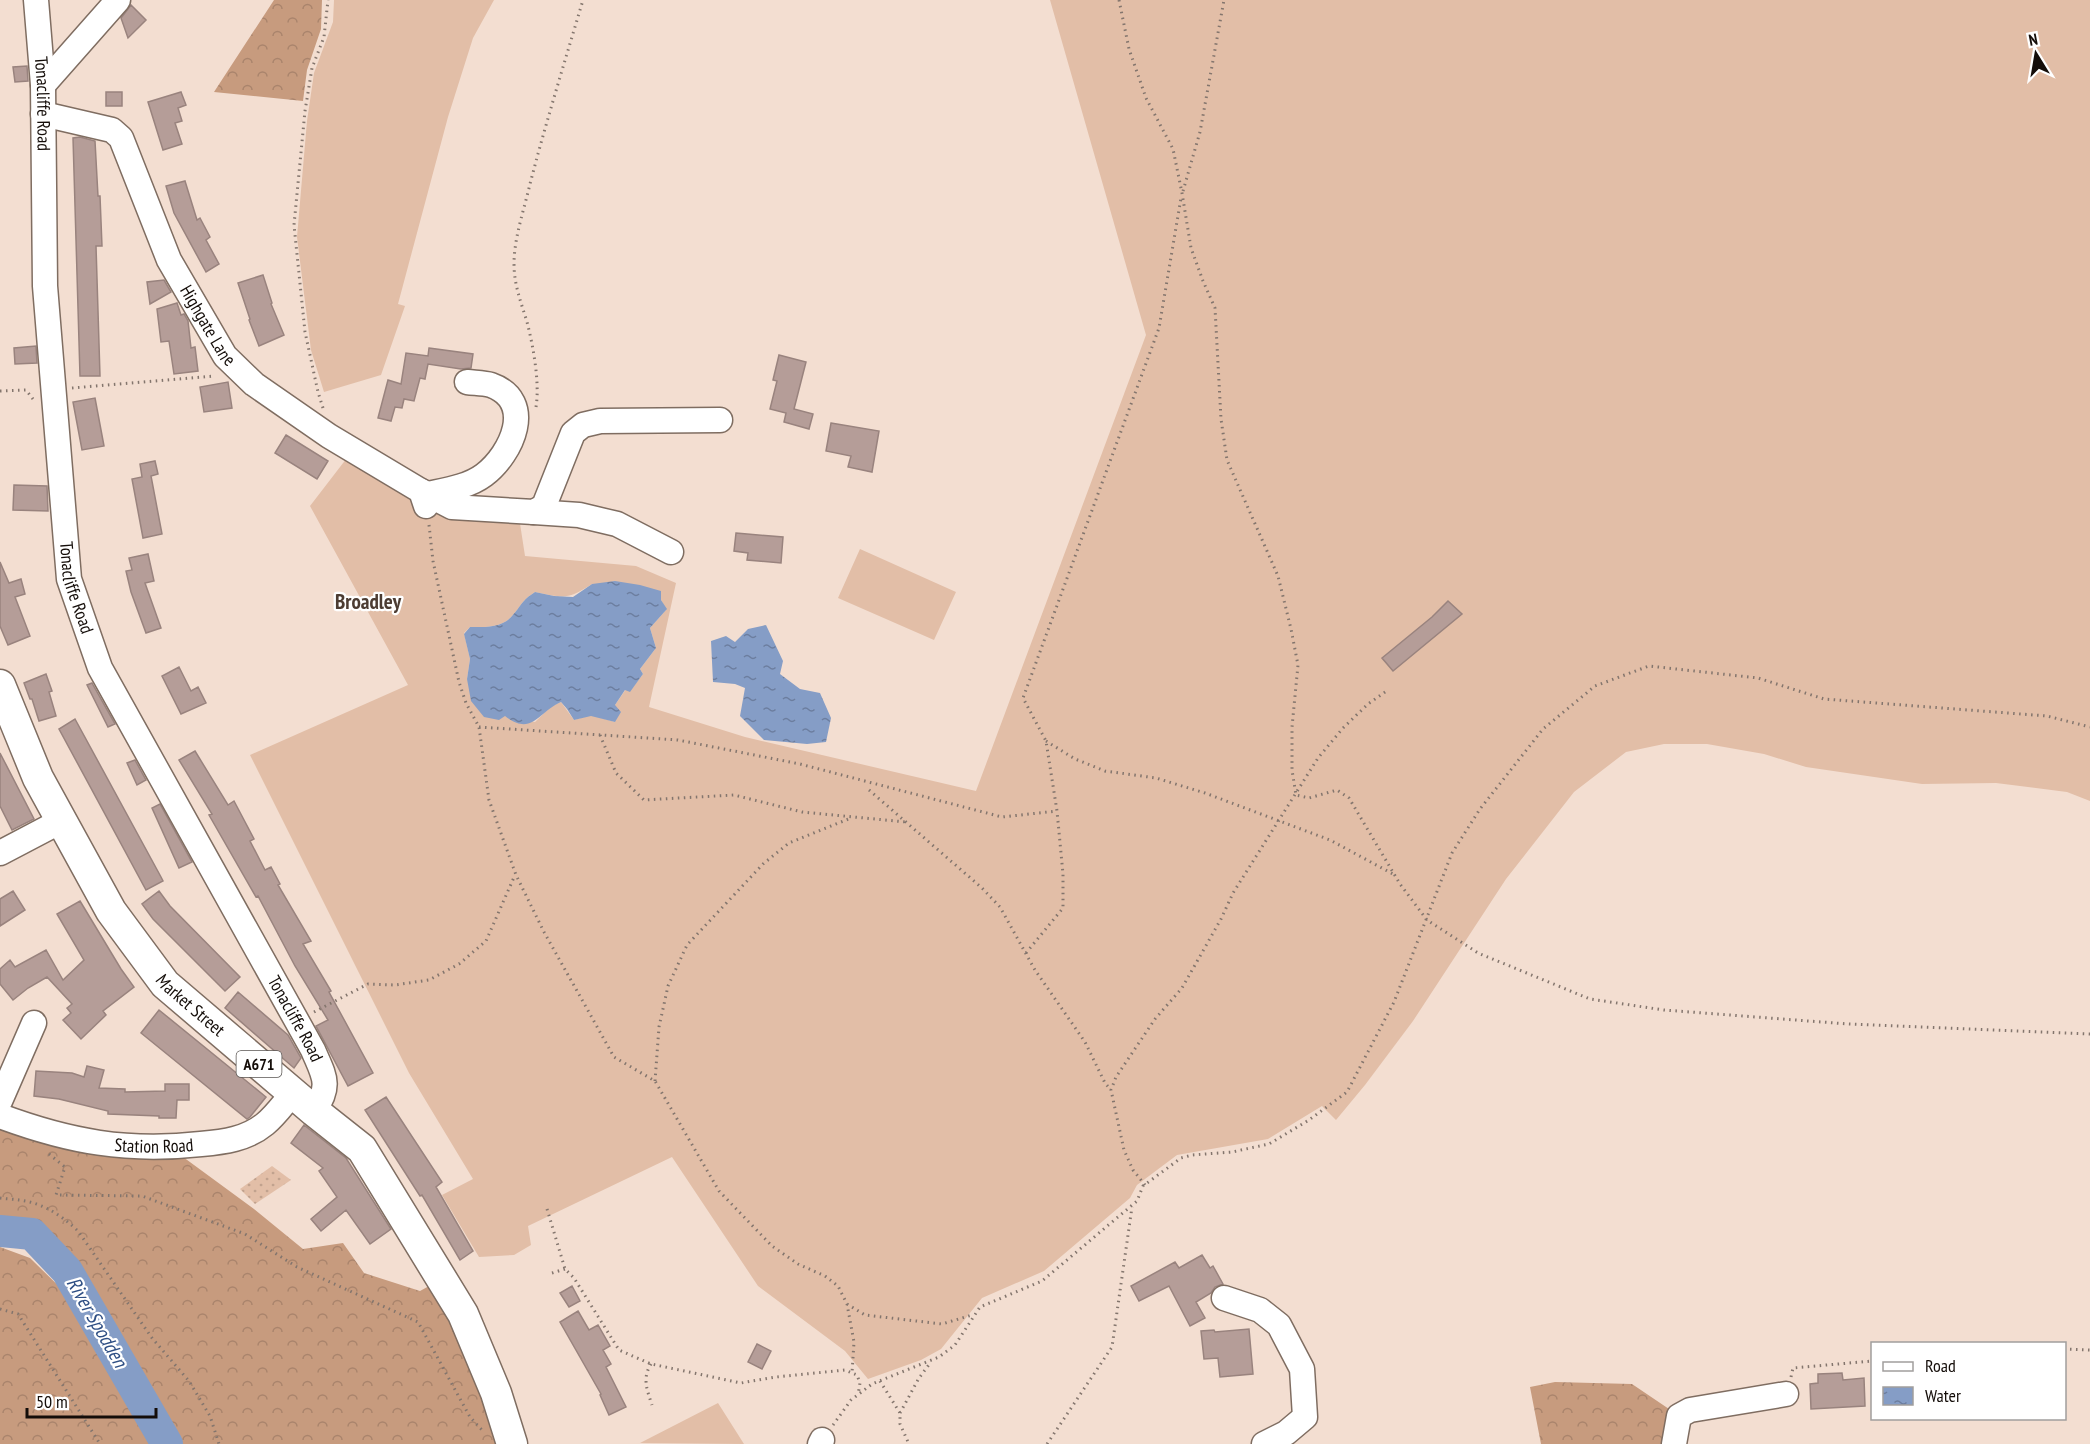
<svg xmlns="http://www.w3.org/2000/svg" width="2090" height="1444" viewBox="0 0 2090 1444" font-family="'PT Sans Narrow',sans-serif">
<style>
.grass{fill:#e2bea7;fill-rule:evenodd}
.forest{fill:url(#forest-crowns)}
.park{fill:url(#park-dots)}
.water{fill:url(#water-ripples)}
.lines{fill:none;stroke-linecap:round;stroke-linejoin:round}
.river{stroke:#859dc6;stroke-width:32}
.building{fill:#b59d98;stroke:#99837e;stroke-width:1.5}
.minor-casing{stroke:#7f6d61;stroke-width:27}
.major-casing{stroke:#7f6d61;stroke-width:33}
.path{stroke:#83756d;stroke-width:3;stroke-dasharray:1.5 4.5;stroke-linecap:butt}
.minor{stroke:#fff;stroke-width:24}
.major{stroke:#fff;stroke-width:30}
.labels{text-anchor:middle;stroke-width:4.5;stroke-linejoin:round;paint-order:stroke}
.shield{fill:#fff;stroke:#5a5653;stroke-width:1.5}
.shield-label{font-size:16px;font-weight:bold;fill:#140d09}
.street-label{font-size:18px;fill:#140d09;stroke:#fff}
.water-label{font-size:20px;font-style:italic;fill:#2f4f84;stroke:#fff}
.quarter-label{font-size:21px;font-weight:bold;fill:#4c3c32;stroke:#fff}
</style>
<defs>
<pattern id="forest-crowns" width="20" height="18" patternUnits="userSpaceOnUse" patternTransform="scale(1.5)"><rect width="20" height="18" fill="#c79b7e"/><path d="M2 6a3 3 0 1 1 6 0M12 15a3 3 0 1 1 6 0" fill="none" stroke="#aa846c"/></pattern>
<pattern id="park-dots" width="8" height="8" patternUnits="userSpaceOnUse" patternTransform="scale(1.5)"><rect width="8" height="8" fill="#e2bea7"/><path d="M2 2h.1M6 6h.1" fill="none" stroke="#c1a28e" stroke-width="1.8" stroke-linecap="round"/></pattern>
<pattern id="water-ripples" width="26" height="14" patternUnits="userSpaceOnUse" patternTransform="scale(1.5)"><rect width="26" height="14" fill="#859dc6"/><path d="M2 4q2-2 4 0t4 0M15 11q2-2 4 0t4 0" fill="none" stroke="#6c7e9f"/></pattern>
</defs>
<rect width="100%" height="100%" fill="#f3ded1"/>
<path class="grass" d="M 334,0 L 494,0 L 473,38 L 448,117 L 398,304 L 405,306 L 381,375 L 324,392 L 311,350 L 297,237 L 307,121 L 314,73 L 333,22 Z
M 1050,0 L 2090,0 L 2090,801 L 2067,792 L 1996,783 L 1922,784 L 1806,767 L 1764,754 L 1707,744 L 1664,744 L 1626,752 L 1574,792 L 1506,879 L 1413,1021 L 1365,1085 L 1336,1120 L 1322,1106 L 1268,1139 L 1177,1155 L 1137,1185 L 1130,1198 L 1044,1271 L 982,1298 L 941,1349 L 921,1360 L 868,1379 L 845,1351 L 758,1286 L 672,1157 L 528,1226 L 531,1245 L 514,1255 L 479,1257 L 442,1195 L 473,1179 L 409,1073 L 250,755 L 408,685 L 310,506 L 350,454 L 519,517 L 525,556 L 636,566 L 676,583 L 649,707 L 745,737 L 976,791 L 1146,335 ZM 592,584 L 661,592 L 661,600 L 666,610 L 650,628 L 656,648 L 640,669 L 643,674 L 630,691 L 626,689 L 615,705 L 615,722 L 591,715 L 574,720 L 561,702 L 550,707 L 535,722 L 505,716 L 467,679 L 470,659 L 464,633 L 470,627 C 484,627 502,628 512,616 C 522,605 521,601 535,592 C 564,598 567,600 592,584 Z
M 860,549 L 956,592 L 934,640 L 838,598 Z
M 718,1403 L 744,1444 L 640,1443 Z"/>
<path class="forest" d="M 274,0 L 322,0 L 321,29 L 307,70 L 303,101 L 214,92 Z
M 0,1122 L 179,1154 L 254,1209 L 303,1249 L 343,1243 L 364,1273 L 420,1291 L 440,1280 L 507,1444 L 174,1444 L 75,1269 L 34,1229 L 0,1226 Z
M 0,1247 L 30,1258 L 74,1301 L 155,1444 L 0,1444 Z
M 1555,1382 L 1632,1384 L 1669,1409 L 1667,1444 L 1541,1444 L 1530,1387 Z"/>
<path class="park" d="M 272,1166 L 291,1180 L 255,1204 L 240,1189 Z"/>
<path class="water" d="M 615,581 L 640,585 L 661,591 L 661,600 L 667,609 L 650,628 L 656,648 L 640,669 L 643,674 L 630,692 L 625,690 L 615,705 L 621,712 L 615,722 L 591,716 L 574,720 L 567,709 L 561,702 C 538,712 532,737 505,716 L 499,720 L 484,717 L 471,701 L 467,679 L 470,659 L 464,634 L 470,627 C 484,627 502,628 512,616 C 522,605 521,601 535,592 L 554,596 L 573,597 L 592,584 Z
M 766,625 L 783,661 L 780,674 L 800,689 L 820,693 L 831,718 L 826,742 L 807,744 L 764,740 L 740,716 L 745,688 L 735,684 L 713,682 L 711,641 L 726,636 L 735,642 L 748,629 Z"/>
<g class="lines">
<path class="river" d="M 0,1231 L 32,1234 L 67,1271 L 167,1444"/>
</g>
<path class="building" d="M 131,5 L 146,20 L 128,38 L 121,18 Z
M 27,66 L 28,81 L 15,82 L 13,67 Z
M 106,92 L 122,92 L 122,106 L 106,106 Z
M 181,92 L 186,105 L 178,108 L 182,121 L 175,123 L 182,144 L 163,150 L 148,102 Z
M 80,137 L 95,141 L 98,196 L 100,196 L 102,246 L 96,246 L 100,376 L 80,376 L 73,138 Z
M 185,181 L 197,220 L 200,218 L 210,237 L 206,240 L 219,264 L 206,272 L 174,213 L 166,186 Z
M 263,275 L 272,303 L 271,304 L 284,335 L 259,346 L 249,320 L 250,319 L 238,283 Z
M 164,280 L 171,292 L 150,304 L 147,282 Z
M 177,303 L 181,315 L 184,314 L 188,321 L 191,348 L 195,347 L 198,371 L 174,374 L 169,341 L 161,342 L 157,309 Z
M 36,346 L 37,363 L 15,364 L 14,348 Z
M 429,348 L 473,354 L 471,368 L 461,369 L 428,364 L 425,379 L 420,378 L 414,401 L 404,399 L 402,408 L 395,407 L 391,421 L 378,418 L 388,380 L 401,384 L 406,353 L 428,356 Z
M 779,355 L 806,362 L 794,409 L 813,414 L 809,429 L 784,422 L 786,413 L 770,409 L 777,381 L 773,380 Z
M 228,382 L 232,408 L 204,412 L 200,387 Z
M 95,398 L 104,446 L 82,450 L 73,402 Z
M 831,423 L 879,431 L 872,472 L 848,467 L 851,456 L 826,451 Z
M 286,435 L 328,461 L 317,479 L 275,453 Z
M 155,461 L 158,474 L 151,476 L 162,534 L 143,538 L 132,479 L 142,477 L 140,464 Z
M 14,485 L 47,486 L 48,511 L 13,510 Z
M 736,533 L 783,537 L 781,563 L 747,560 L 748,553 L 734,551 Z
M 148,554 L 154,581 L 145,583 L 161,628 L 146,633 L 131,592 L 126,571 L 132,570 L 129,558 Z
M 0,562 L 9,583 L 21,579 L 25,594 L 15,597 L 30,636 L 8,645 L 0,626 Z
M 1448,601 L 1462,614 L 1393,671 L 1382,658 L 1432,617 Z
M 179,667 L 191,691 L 198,687 L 206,703 L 181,714 L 162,676 Z
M 46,674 L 52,691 L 49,692 L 56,716 L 39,721 L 32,699 L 30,699 L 24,683 Z
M 92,683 L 115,724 L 108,727 L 87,685 Z
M 75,719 L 161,877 L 163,881 L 146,890 L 59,729 Z
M 195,751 L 228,805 L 234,801 L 254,839 L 250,841 L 265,870 L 271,867 L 280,884 L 278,885 L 311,941 L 303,944 L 331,991 L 329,992 L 373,1073 L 348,1086 L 316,1026 L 328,1020 L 295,966 L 258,896 L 256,897 L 209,815 L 212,814 L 179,760 Z
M 0,753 L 34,819 L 12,830 L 0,806 Z
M 135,760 L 146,780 L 137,785 L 127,763 Z
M 160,804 L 192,862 L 179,868 L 152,808 Z
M 13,891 L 25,910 L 0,926 L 0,899 Z
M 159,891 L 170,906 L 240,977 L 225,991 L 153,919 L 142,904 Z
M 80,901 L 121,969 L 134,987 L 103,1011 L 106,1015 L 81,1039 L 63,1020 L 71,1013 L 67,1008 L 72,1004 L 47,977 L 28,988 L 13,1000 L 0,984 L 0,969 L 10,960 L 15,967 L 46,950 L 63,980 L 84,960 L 57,914 Z
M 238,992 L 288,1035 L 301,1058 L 294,1068 L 225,1008 Z
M 159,1010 L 266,1097 L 250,1117 L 247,1119 L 141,1033 Z
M 87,1066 L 104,1070 L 99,1088 L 125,1089 L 125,1092 L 165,1091 L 165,1084 L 189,1084 L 189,1100 L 177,1100 L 176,1118 L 159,1118 L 159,1116 L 108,1114 L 108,1111 L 59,1099 L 34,1096 L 36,1071 L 72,1073 L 84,1077 Z
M 386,1097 L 442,1182 L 436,1187 L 473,1251 L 460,1260 L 422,1195 L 420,1196 L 365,1110 Z
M 304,1125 L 346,1158 L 391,1229 L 370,1244 L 346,1210 L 321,1231 L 311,1219 L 337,1197 L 319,1171 L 323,1168 L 291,1143 Z
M 1202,1255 L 1210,1268 L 1213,1266 L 1223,1284 L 1215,1287 L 1211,1293 L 1196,1302 L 1205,1318 L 1190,1326 L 1169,1286 L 1139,1301 L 1131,1286 L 1175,1262 L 1179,1268 Z
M 572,1286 L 580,1301 L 569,1307 L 560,1293 Z
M 578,1311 L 589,1330 L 598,1325 L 610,1346 L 603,1350 L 611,1364 L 606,1367 L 626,1407 L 609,1415 L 600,1395 L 601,1394 L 560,1322 Z
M 1249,1329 L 1253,1374 L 1220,1377 L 1218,1358 L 1204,1359 L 1201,1331 L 1214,1330 L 1215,1332 Z
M 757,1344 L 771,1351 L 762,1369 L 748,1362 Z
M 1842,1373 L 1843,1380 L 1864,1378 L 1865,1406 L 1811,1409 L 1810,1384 L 1818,1383 L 1818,1374 Z"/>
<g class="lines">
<g class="minor-casing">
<g id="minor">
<path id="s1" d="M 36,0 L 43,85 L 45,286 L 69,579 L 100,668 L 313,1050 C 324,1076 332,1085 314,1111"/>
<path d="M 43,85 L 118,0"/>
<path id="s2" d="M 43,114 L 112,130 L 121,138 L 169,260 L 225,356 L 254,384 L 329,436 L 421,491 L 426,506"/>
<path d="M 421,491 L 452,507 L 534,512 L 544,506 L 573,433 L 583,425 L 600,421 L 720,420"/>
<path d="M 427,494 C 446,490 468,487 484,475 C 512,454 536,401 491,385 C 484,383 475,383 467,382"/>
<path d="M 534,512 L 579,515 L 617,524 L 671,552"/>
<path d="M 0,853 L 61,821"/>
<path d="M 0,1101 L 34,1023"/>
<path id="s3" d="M 0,1116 C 70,1142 127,1152 201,1144 C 224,1142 247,1139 265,1124 C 276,1115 284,1103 293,1093"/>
<path d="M 1224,1298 L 1260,1310 L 1279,1325 L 1302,1369 L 1305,1417 L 1286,1433 L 1264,1444"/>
<path d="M 820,1444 L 822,1440"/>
<path d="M 1674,1444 L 1679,1416 L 1690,1410 L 1786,1394"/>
</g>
</g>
<g class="major-casing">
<g id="major">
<path id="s4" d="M 0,685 L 38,778 L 111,911 L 165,984 L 314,1111 L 362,1149 L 463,1314 L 496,1393 L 512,1444"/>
</g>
</g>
<path class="path" d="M 1119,0 L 1129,49 L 1146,98 L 1173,149 L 1182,193 L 1191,248 L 1203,281 L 1215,308 L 1221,419 L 1227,460 L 1278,576 L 1291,629 L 1298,665 L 1292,727 L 1292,770 L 1296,795 L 1309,798 L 1337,790 L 1349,798 L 1400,884 L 1427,920 L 1478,953 L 1590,999 L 1664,1010 L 1848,1024 L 2090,1034
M 1183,191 L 1200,132 L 1224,0
M 72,388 L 215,376
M 0,391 L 26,390 L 33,399
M 536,407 C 540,383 533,345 527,322 C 521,302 514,285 514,264 C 514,238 524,210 530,184 C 546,122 565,61 583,0
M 323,408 L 318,392 L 305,332 L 294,225 L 305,111 L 312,68 L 324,37 L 328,0
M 429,525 L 433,561 L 459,682 L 466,703 L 479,727 L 489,800 L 516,875 L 544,932 L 614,1057 L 655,1081 L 719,1191 L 772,1246 L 798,1264 L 825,1276 L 838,1286 L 847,1304 L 854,1342 L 852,1373
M 479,727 L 678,740 L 800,764 L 1002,817 L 1057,811
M 600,735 L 616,773 L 644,800 L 734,795 L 802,812 L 906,822
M 1046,741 L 1075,759 L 1105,771 L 1156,778 L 1205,793 L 1330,840 L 1393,874
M 869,790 L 982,888 L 1000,907 L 1035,970 L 1085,1042 L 1105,1083 L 1111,1090
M 1026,953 L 1063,908 L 1063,874 L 1057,811 L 1046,741 L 1023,698 L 1159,328 L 1181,198
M 314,1012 L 368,984 L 395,985 L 429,980 L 459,964 L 486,941 L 515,875
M 655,1081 L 659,1027 L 668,986 L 687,945 L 763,864 L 789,843 L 851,818
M 49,1154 L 65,1167 L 56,1195 L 142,1196 L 245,1234 L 297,1267 L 418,1322 L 470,1417 L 482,1430
M 1145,1185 L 1133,1170 L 1124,1150 L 1111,1090 L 1116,1077 L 1155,1019 L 1182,988 L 1221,919 L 1233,893 L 1318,758 L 1343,728 L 1368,704 L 1388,690
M 0,1198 C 6,1199 13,1199 19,1200 C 43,1203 61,1215 78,1231 L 152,1338 L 189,1381 L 210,1416 L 219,1444
M 547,1209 L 565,1269 L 574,1278 L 619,1350 L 651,1364 L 741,1383 L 776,1377 L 845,1370 L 857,1375 L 860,1383 L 858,1395
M 552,1273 L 565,1269
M 847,1304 L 865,1315 L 942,1324 L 972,1315
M 0,1309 L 18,1314 L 100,1444
M 2064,1349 L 2090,1350
M 651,1364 C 642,1378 647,1390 652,1405
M 1791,1377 L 1793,1368 L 1872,1361
M 880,1381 L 900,1413 L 900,1424 L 909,1444
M 900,1413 L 919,1378 L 931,1362
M 833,1425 L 851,1400 L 872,1384 L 939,1357 L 955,1345 L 980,1307 L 1042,1281 L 1137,1201 L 1143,1186 L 1181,1158 L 1192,1155 L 1232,1152 L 1269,1144 L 1309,1120 L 1347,1092 L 1394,1002 L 1452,853 L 1480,809 L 1543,729 L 1595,686 L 1649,666 L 1758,678 L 1824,699 L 2047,716 L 2090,727
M 1047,1444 L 1112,1347 L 1132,1207"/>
<use href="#minor" class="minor"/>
<use href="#major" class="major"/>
</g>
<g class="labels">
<rect class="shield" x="236.5" y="1051" width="45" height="26" rx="4.5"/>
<g class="shield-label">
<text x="259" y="1070">A671</text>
</g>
<g class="street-label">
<text dy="6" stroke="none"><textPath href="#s1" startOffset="104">Tonacliffe Road</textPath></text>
<text dy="6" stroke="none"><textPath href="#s2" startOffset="290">Highgate Lane</textPath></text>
<text dy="6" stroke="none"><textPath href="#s1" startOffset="590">Tonacliffe Road</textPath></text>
<text dy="6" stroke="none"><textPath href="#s4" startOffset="376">Market Street</textPath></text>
<text dy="6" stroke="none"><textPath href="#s1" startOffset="1076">Tonacliffe Road</textPath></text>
<text dy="6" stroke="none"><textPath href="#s3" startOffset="158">Station Road</textPath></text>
</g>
<g class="water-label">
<text transform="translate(97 1322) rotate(60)" y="7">River Spodden</text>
</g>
<g class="quarter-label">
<text x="368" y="609">Broadley</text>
</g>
</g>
<rect x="1871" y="1342" width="195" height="78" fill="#ffffff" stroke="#a19e9d" stroke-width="1.5"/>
<rect x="1883" y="1362" width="30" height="9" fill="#ffffff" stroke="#a19e9d" stroke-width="1.5"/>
<text x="1925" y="1372" font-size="18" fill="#140d09">Road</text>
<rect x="1883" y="1387" width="30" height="18" fill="url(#water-ripples)" stroke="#a19e9d" stroke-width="1.5"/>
<text x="1925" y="1402" font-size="18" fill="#140d09">Water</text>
<g transform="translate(2036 54) rotate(349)" stroke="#ffffff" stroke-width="4.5" paint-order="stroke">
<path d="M0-4.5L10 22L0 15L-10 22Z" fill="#140d09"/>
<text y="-9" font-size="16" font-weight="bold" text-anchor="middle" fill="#140d09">N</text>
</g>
<path d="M27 1408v9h129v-9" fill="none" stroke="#140d09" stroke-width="3"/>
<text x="36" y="1408" font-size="18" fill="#140d09" stroke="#ffffff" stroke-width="4.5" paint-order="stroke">50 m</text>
</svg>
